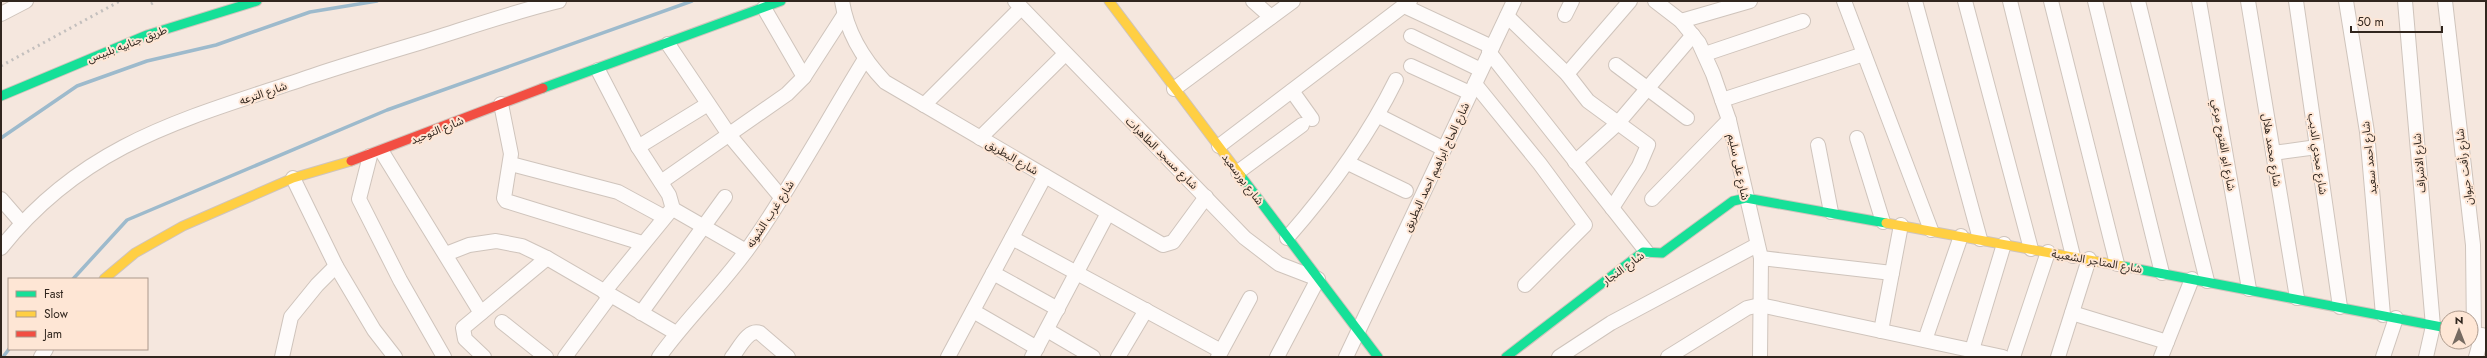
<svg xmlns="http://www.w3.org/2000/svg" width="2487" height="358" viewBox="0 0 2487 358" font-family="Jost,'Noto Sans Arabic',sans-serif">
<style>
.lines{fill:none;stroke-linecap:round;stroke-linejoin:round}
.stream{stroke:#9dbacc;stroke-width:3.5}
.street-casing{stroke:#cfc4bc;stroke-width:16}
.fast-casing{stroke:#cfc4bc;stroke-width:11}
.slow-casing{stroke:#cfc4bc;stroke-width:11}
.jam-casing{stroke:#cfc4bc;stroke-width:11}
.street{stroke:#fefbfa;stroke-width:14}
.fast{stroke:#16e098;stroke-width:9}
.slow{stroke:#ffcf43;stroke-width:9}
.jam{stroke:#f24e42;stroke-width:9}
.rail{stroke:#c3bfbd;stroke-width:3;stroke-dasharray:2 4;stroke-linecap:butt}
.labels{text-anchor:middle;stroke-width:4;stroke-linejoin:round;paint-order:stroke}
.street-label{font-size:11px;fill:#31261e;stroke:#fee6d5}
</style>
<rect width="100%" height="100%" fill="#f5e7de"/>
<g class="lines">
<g class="stream">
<polyline points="1,138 77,86 147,61 216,45 310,12 377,1"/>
<polyline points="73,279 127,220 387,110 692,1"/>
<polyline points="3,357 9,349"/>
</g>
<g class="street-casing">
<g id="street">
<path d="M 842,1 C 847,33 863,59 885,82 L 1163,245 L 1173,242 L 1206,197"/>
<polyline points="1015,1 1245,238 1279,264 1318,279 1277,357"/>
<polyline points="1253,1 1271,17"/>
<polyline points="1655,1 1681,21 1699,43 1713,74 1729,120 1761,258 1760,357"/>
<polyline points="1844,1 1931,230"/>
<polyline points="1915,1 1980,239"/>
<polyline points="1965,1 2031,249"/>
<polyline points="2010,1 2073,256"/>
<polyline points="2051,1 2117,264"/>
<polyline points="2095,1 2162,273"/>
<polyline points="2138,1 2207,281"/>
<polyline points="2199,1 2249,289"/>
<polyline points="2248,1 2297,298"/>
<polyline points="2296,1 2340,307"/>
<polyline points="2346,1 2367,132 2383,315"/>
<polyline points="2405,1 2433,326 2426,357"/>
<polyline points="2445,1 2473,245 2474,334"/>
<polyline points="1404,6 1492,47"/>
<polyline points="764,8 804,77"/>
<polyline points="1,14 26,1"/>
<polyline points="1565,15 1572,1"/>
<polyline points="1507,16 1567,74 1588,101 1648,145 1639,166 1612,208"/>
<polyline points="1681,21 1750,1"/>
<polyline points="1411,36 1481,70"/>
<polyline points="668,44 730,136 781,197"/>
<polyline points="1489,52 1646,251"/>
<polyline points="1705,54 1803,21"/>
<polyline points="1616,65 1687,118"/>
<polyline points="1411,66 1470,93"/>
<polyline points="598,70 638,147 669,195 673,209 746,251"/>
<polyline points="1567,74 1630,1"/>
<polyline points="1475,84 1540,164 1585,225 1525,285"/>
<polyline points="1174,89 1293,1"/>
<polyline points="1292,91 1312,119"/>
<polyline points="1722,100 1864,54"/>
<polyline points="501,104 511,154 504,198 506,201 642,243"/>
<polyline points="924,105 1021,8"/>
<polyline points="1379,116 1444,149"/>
<polyline points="980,138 1065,54"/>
<polyline points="1857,138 1883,222"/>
<polyline points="1818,145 1831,212"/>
<polyline points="1219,146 1410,1"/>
<polyline points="638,147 708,104"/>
<polyline points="382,152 481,313"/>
<polyline points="2273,153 2317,147"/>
<polyline points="370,156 359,199 400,280 444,357"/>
<polyline points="1575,162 1618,123 1693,35"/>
<polyline points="1348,163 1406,191"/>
<polyline points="511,164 618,192 664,217"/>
<polyline points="1238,172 1302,125"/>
<polyline points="293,178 336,266 374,330 395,357"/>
<polyline points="661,182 787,94 804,77 844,15"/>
<polyline points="1,199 21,222"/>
<polyline points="1652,199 1729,120"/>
<polyline points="1012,238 1221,351"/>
<path d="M 1287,238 C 1330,189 1367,139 1396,80"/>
<path d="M 1,248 C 86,141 189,118 312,76 C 348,64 385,53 422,42 C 468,28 513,12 559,1"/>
<polyline points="446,254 469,245 496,241 522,246 547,258 676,333"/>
<polyline points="1761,258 1892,273"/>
<polyline points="993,273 1058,309"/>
<polyline points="604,292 671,210"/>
<polyline points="973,311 1037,348"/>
<polyline points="641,313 725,197"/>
<polyline points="2072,313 2167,342"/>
<polyline points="502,322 546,357"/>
<polyline points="1047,330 1093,357"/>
<polyline points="1881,331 1901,225"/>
<polyline points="1925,340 1961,236"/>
<polyline points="1972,350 2004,244"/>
<polyline points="41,357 46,349"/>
<polyline points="282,357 291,317 317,285 336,266"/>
<polyline points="484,357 465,339 463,328 547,258"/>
<polyline points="565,357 610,296"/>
<path d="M 659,357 C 688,316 726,282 754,240 C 794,182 828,119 865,59"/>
<path d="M 732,357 C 739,349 748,328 760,333 L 788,357"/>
<polyline points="948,357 1045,176"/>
<polyline points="1032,357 1108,213"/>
<polyline points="1118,357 1146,310"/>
<polyline points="1218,357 1250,298"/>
<polyline points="1346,357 1514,1"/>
<polyline points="1559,357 1611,323 1757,245"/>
<polyline points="1668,357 1747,308 1760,305 2003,357"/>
<polyline points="2013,357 2048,252"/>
<polyline points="2058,357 2089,259"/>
<polyline points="2161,357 2192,279"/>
<polyline points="2383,357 2396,318"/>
<polyline points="2476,357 2482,335"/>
</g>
</g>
<g class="fast-casing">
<g id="fast">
<polyline points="543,88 781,1"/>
<polyline points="1,96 147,35 257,1"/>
<polyline points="1241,176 1378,357"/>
<polyline points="2122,266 2447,328"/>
<polyline points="1506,357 1643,252 1662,253 1733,201 1746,198 1886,223"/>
</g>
</g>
<g class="slow-casing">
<g id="slow">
<polyline points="1109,1 1241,176"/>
<polyline points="1886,223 2122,266"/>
<polyline points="104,279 135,253 183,226 293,178 351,161"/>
</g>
</g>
<g class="jam-casing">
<polyline id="jam" points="351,161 543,88"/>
</g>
<use href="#street" class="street"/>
<use href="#fast" class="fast"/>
<use href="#slow" class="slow"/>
<use href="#jam" class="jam"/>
<g class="rail">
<polyline points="151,4 156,1"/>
<polyline points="1,66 120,1"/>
</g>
</g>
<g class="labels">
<g class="street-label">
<text transform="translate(127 44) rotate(-21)" y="4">طريق جنابيه بلبيس</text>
<text transform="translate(263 93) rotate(-19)" y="4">شارع الترعه</text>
<text transform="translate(437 130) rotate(-22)" y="4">شارع التوحيد</text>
<text transform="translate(2224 145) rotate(80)" y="4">شارع ابو الفتوح مرعي</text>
<text transform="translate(2272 150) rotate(81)" y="4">شارع محمد هلال</text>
<text transform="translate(1162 153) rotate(45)" y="4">شارع مسجد الطاهرات</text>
<text transform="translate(2318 154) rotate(82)" y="4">شارع مجدي الديب</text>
<text transform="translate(1012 157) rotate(30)" y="4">شارع البطريق</text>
<text transform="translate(2369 158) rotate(-96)" y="4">شارع احمد سعيد</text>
<text transform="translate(2419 163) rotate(-95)" y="4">شارع الاشراف</text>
<text transform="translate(1436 167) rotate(-65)" y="4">شارع الحاج ابراهيم احمد البطريق</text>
<text transform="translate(1739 167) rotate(78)" y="4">شارع على سليم</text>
<text transform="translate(2464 167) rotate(-97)" y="4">شارع رأفت حيوان</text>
<text transform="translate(1243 179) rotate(53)" y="4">شارع بورسعيد</text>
<text transform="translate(770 214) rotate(-57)" y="4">شارع غرب الشونه</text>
<text transform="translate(2097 261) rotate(10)" y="4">شارع المتاجر الشعبية</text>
<text transform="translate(1623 268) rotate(-36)" y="4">شارع النجار</text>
</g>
</g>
<rect width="2487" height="358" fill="none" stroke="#31261e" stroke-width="4"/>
<rect x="8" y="278" width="140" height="72" fill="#fee6d5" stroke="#ac998c"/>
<rect x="16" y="291" width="20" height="6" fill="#16e098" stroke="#ac998c"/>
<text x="44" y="298" font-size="12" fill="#31261e">Fast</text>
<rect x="16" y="311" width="20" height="6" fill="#ffcf43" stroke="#ac998c"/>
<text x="44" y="318" font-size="12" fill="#31261e">Slow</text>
<rect x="16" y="331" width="20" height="6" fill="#f24e42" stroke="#ac998c"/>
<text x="44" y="338" font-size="12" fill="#31261e">Jam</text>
<g transform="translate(2459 330)"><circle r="19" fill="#fee6d5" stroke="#ac998c"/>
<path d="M0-3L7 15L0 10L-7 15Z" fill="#766a61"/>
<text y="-6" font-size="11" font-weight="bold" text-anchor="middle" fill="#31261e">N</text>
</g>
<path d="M2351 26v6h91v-6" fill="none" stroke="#31261e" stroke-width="2"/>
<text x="2357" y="26" font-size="12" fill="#31261e" stroke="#fee6d5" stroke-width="3" paint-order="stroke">50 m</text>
</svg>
